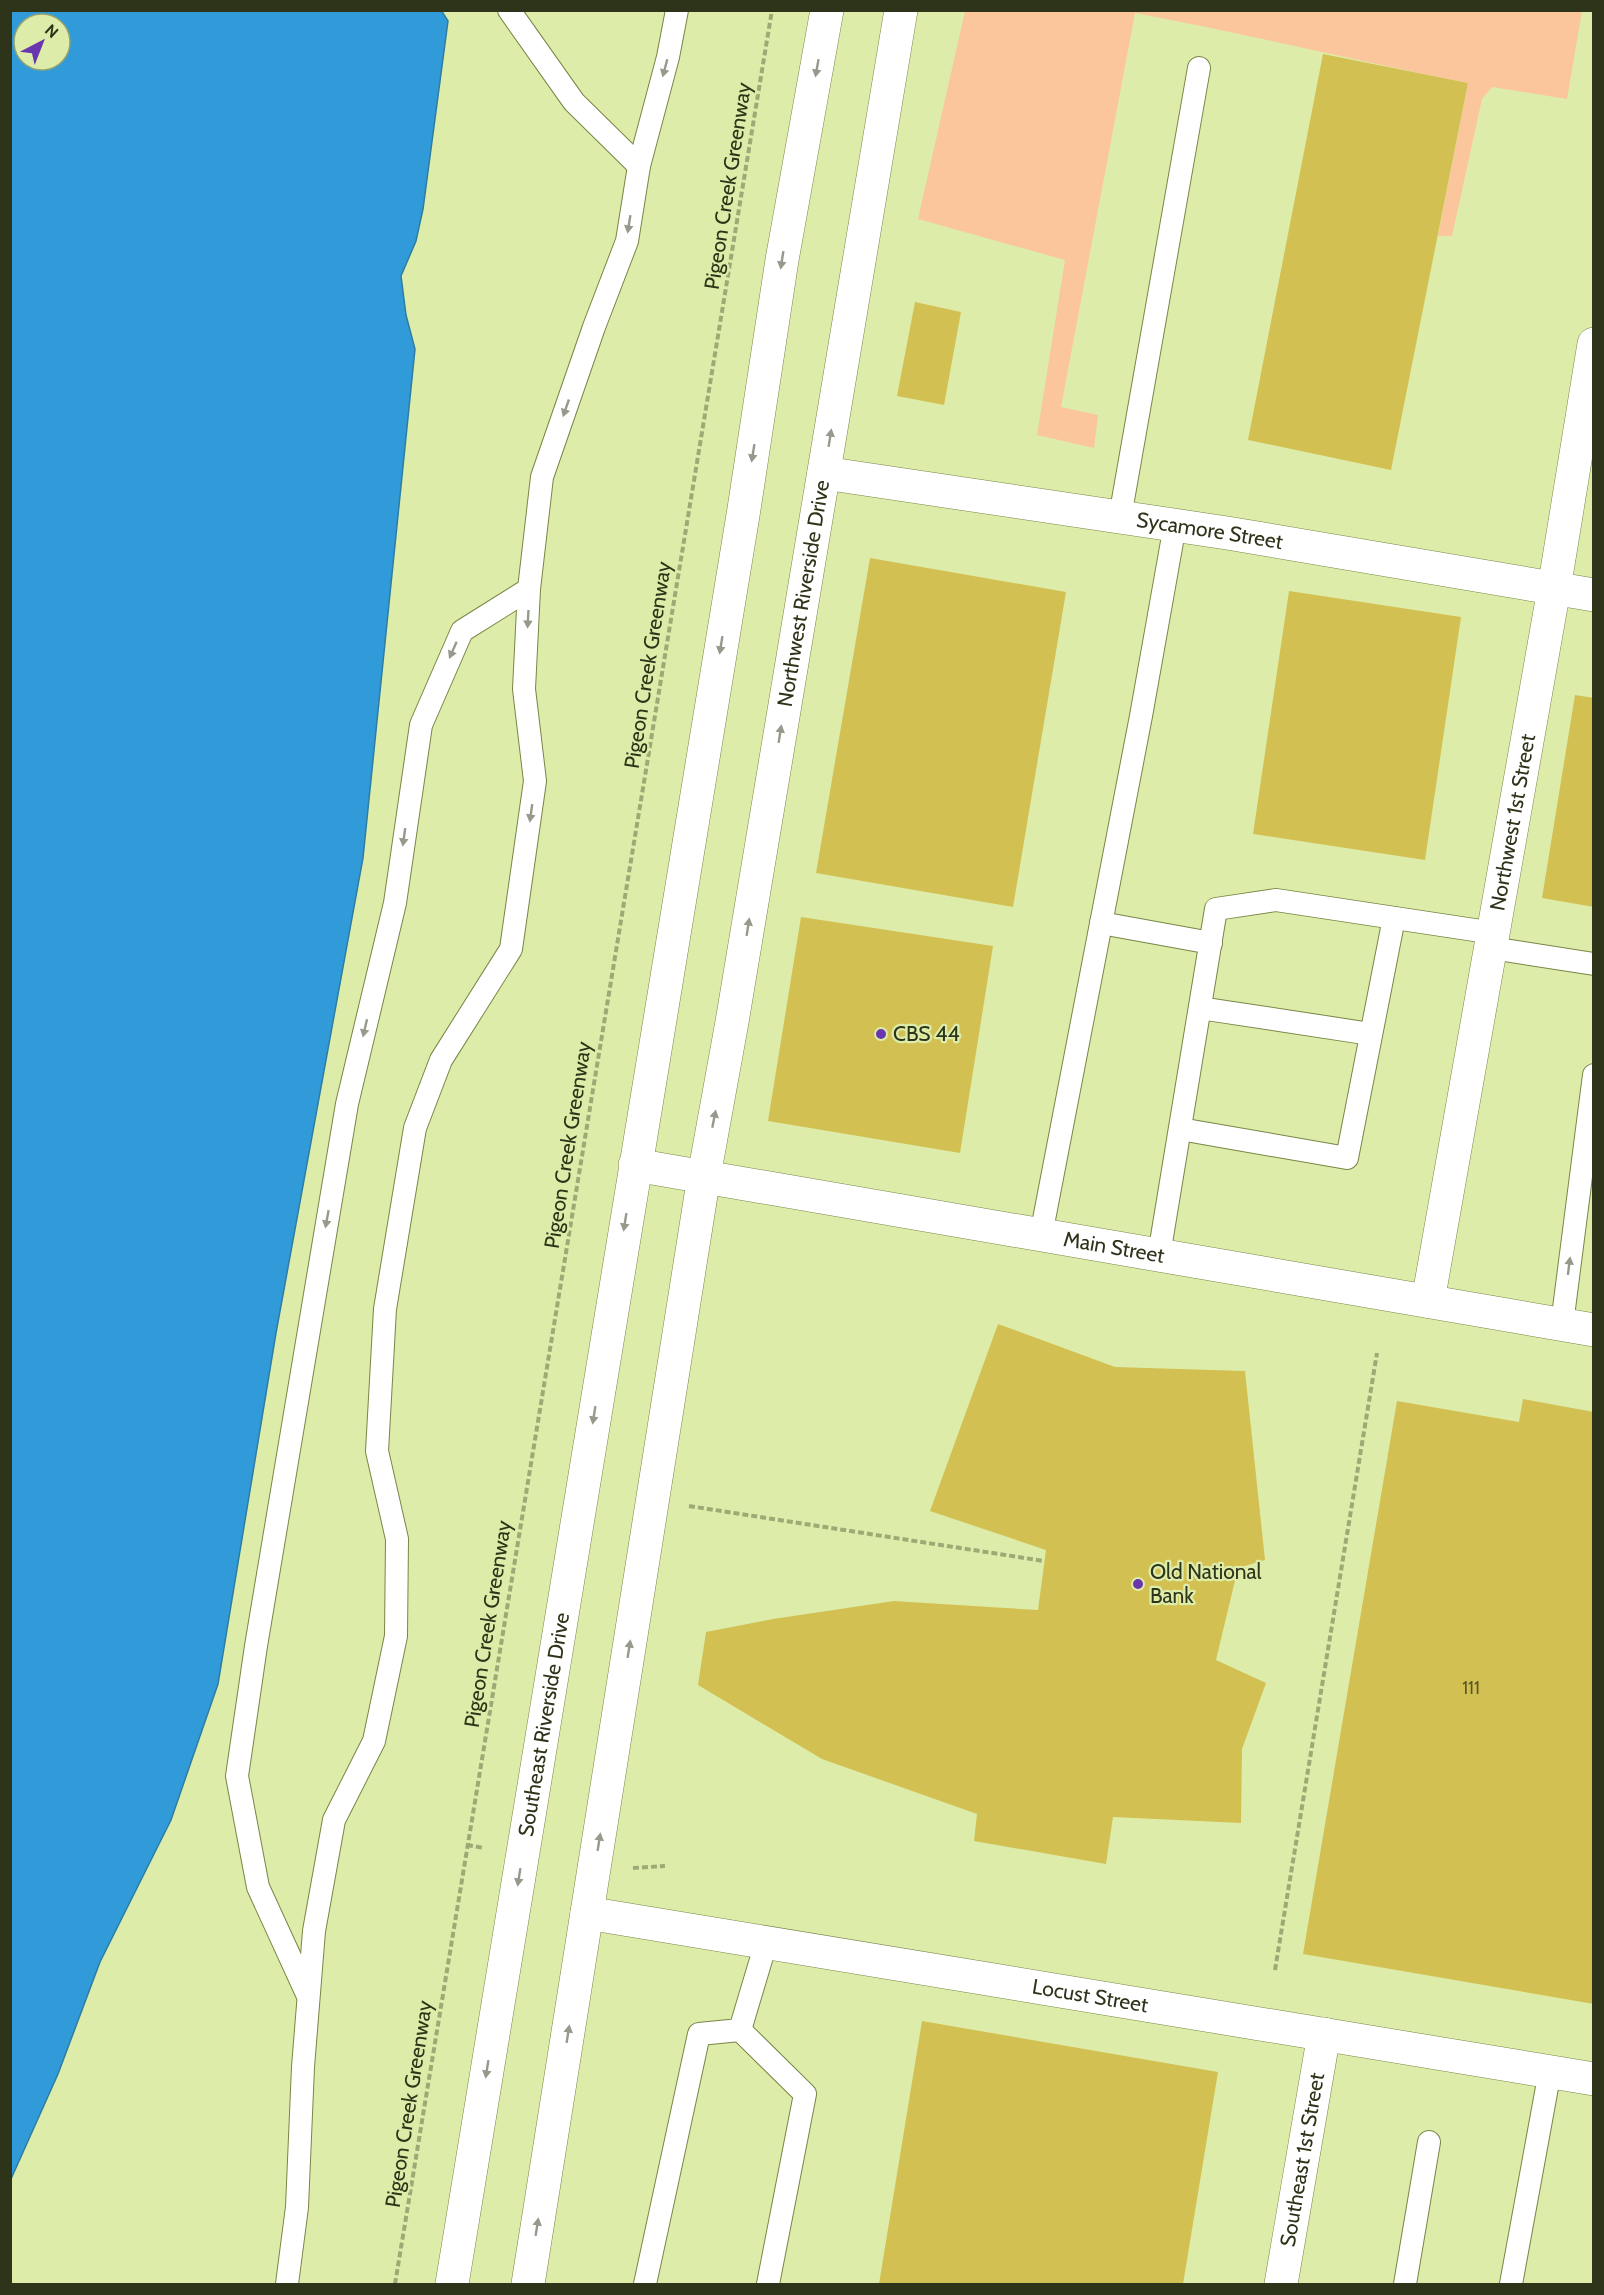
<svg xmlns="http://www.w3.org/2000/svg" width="1604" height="2295" viewBox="0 0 1604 2295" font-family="Cabin,sans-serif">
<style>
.green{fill:#fbc69c}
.water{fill:#319bd9;stroke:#307c9f;stroke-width:1.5;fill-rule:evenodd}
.building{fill:#d3c053}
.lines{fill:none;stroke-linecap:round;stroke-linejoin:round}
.lane-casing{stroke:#788646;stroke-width:24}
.street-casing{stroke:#788646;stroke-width:34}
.secondary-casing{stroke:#788646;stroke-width:34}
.highway-casing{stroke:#788646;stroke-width:34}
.path{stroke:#9eaa75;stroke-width:4;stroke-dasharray:6 3;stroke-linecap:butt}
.lane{stroke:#fff;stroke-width:22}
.street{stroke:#fff;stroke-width:33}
.secondary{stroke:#fff;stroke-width:33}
.highway{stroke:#fff;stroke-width:33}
.oneway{fill:#969a8c}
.poi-dot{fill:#6a36ad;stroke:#ddeda9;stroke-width:2}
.labels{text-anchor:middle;stroke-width:4.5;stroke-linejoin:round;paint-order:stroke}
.number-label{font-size:18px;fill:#575728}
.street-label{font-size:21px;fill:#2e3419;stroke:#ddeda9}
.poi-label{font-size:21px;fill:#2e3419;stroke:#ddeda9;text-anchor:start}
</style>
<rect width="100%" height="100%" fill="#ddeda9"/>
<path class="green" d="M 965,11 L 1582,11 L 1567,99 L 1492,87 L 1482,99 L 1452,236 L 1438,236 L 1468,83 C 1357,61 1247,34 1135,13 L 1061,407 L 1098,415 L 1094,448 L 1037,435 L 1065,260 L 918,219 Z"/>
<path class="water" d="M 11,10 L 441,10 L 448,21 L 423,209 L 416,241 L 401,276 L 406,315 L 415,349 L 363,858 L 276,1333 L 218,1684 L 171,1820 L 100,1962 L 58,2074 L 11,2179 ZM 24,24 L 60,24 L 60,60 L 24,60 Z"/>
<g class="building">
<polygon points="1323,54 1468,83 1391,470 1248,440"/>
<polygon points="915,302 961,312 944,405 897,396"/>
<polygon points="870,558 1066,592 1013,907 816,873"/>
<polygon points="1289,591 1461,617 1425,860 1253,834"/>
<polygon points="1575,695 1594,698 1594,907 1542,898"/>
<polygon points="801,917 993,946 960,1153 768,1121"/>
<polygon points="998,1324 1115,1367 1245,1371 1265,1560 1238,1568 1216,1660 1266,1683 1242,1749 1241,1823 1113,1817 1106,1864 974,1841 977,1814 822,1759 698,1685 706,1632 773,1619 894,1601 1038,1610 1046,1550 930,1511"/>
<polygon points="1523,1399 1594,1412 1594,2004 1303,1954 1397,1401 1519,1422"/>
<polygon points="922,2021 1218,2072 1183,2284 879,2284"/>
</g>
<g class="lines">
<g class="lane-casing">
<g id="lane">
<polyline points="509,10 574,102 639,166"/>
<polyline points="1120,517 1199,68"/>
<polyline points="1101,923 1211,943"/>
<polyline points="1491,948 1594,964"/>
<polyline points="1200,1008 1371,1034"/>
<polyline points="1180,1129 1347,1158 1394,918"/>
<polyline points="1041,1235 1141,716 1175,525"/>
<polyline points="1159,1255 1216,909 1276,900 1494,933"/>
<polyline points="1562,1324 1594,1075"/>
<polyline points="307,1994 258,1887 237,1776 256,1646 347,1104 395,903 421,725 462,631 529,589"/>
<polyline points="740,2030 805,2094 768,2284"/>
<polyline points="287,2284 297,2207 303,2067 314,1931 334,1820 374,1741 396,1636 397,1539 377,1451 385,1309 415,1128 441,1060 511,949 535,781 524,689 529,589 542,477 594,327 627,241 639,166 668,57 677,10"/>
<polyline points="645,2284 699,2034 740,2030 766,1943"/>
<polyline points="1405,2284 1429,2142"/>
<polyline points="1511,2284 1550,2071"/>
</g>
</g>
<g class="street-casing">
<g id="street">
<path id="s1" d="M 635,1165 L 1594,1330"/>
<path id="s2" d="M 1428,1301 L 1554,589 L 1594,344"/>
<path id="s3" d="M 587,1913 L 1594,2079"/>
<path id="s4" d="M 1281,2284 L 1324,2034"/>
</g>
</g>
<g class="secondary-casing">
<g id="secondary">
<path id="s5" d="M 824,473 L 1227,533 L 1594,595"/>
</g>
</g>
<g class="highway-casing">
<g id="highway">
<path id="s6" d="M 452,2284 L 744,509 L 782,260 L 827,10"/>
<path id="s7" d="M 528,2284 L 704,1176 L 732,1022 L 901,10"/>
</g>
</g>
<g class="path">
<polyline points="689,1506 1044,1561"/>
<polyline points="467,1845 484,1848"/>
<polyline points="633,1868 665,1866"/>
<polyline points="1275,1970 1377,1353"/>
<polyline points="395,2284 772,10"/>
</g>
<use href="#lane" class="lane"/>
<use href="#street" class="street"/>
<use href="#secondary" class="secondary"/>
<use href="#highway" class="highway"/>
</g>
<defs><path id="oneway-solid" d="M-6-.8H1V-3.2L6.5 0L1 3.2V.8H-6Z" transform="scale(1.5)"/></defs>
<g class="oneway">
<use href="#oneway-solid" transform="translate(665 68) rotate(105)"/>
<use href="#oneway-solid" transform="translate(817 68) rotate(100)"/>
<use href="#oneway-solid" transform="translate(629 224) rotate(99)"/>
<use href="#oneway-solid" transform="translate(782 260) rotate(99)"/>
<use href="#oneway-solid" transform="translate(566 408) rotate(109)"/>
<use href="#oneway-solid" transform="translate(830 438) rotate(-81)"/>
<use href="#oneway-solid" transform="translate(753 453) rotate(99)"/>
<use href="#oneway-solid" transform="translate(528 619) rotate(93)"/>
<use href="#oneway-solid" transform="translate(721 645) rotate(99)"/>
<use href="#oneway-solid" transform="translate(453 650) rotate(114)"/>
<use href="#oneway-solid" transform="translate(780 734) rotate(-81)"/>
<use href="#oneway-solid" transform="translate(531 813) rotate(98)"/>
<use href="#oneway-solid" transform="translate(404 837) rotate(98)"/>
<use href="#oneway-solid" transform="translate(748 927) rotate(-81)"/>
<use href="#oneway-solid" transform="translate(365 1028) rotate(103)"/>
<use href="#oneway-solid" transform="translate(714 1119) rotate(-79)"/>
<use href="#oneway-solid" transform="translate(327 1219) rotate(100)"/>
<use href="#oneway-solid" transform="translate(625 1222) rotate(99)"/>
<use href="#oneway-solid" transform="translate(1569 1266) rotate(-83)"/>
<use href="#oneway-solid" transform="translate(594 1415) rotate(99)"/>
<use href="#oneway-solid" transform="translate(629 1649) rotate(-81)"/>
<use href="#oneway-solid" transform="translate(599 1842) rotate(-81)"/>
<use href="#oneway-solid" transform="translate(519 1877) rotate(99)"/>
<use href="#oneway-solid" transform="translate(568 2034) rotate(-81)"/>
<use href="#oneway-solid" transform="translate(487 2069) rotate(99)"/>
<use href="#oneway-solid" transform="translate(537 2227) rotate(-81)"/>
</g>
<g class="poi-dot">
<circle cx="881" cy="1034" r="6"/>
<circle cx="1138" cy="1584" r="6"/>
</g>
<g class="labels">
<g class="number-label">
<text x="1471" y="1694">111</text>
</g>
<g class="street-label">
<text transform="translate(728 186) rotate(-81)" y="7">Pigeon Creek Greenway</text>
<text dy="7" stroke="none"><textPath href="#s5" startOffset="390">Sycamore Street</textPath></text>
<text dy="7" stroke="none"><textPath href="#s7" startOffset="1713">Northwest Riverside Drive</textPath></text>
<text transform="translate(648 665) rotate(-81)" y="7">Pigeon Creek Greenway</text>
<text dy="7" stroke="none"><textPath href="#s2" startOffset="486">Northwest 1st Street</textPath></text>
<text transform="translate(568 1145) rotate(-81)" y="7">Pigeon Creek Greenway</text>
<text dy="7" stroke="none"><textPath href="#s1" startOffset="486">Main Street</textPath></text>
<text transform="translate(488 1624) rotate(-81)" y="7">Pigeon Creek Greenway</text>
<text dy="7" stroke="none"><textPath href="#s6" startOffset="567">Southeast Riverside Drive</textPath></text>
<text dy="7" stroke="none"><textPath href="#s3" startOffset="510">Locust Street</textPath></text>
<text transform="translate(409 2104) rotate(-81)" y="7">Pigeon Creek Greenway</text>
<text dy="7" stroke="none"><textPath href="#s4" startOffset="126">Southeast 1st Street</textPath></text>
</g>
<g class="poi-label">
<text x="893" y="1041">CBS 44</text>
<text x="1150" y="1579">Old National<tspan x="1150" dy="24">Bank</tspan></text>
</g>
</g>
<rect width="1604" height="2295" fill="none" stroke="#2e3419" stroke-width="24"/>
<g transform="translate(42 42) rotate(42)"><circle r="28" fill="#ddeda9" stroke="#97a36f" stroke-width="1.5"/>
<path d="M0-4.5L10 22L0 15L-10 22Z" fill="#6a36ad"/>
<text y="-9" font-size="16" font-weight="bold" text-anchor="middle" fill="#2e3419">N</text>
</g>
</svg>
